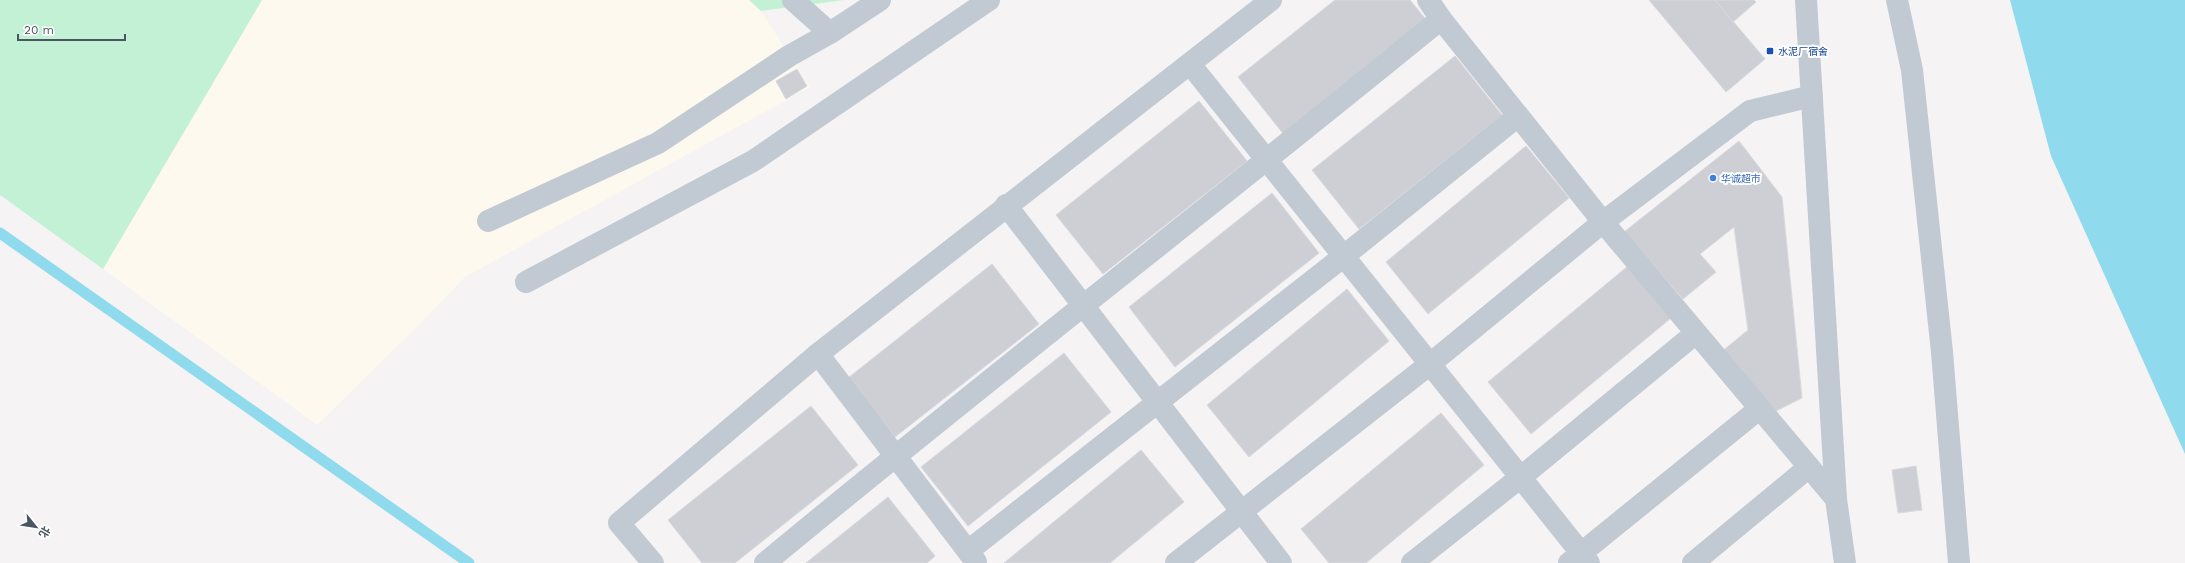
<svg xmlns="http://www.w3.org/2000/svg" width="2185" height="563" viewBox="0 0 2185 563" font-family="'Work Sans','Noto Sans SC',sans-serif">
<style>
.commercial{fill:#fdf9ef}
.green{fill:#c3f1d5}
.water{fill:#90daee}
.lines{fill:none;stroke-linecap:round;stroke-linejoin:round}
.stream{stroke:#90daee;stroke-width:11}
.building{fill:#cdcfd5;stroke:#d7d9de}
.minor{stroke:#c1cad2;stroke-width:22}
.transit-dot{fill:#1a4fb4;stroke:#fff;stroke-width:1.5}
.shop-dot{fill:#3f7fe0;stroke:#fff;stroke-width:1.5}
.labels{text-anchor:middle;stroke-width:4;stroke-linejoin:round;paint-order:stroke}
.transit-label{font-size:10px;fill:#164399;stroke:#fff;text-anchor:start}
.shop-label{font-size:10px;fill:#366cbe;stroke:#fff;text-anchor:start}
</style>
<rect width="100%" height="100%" fill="#f5f3f3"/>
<polygon class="commercial" points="262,0 749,0 761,11 810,87 465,277 419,325 317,425 103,269"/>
<g class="green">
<polygon points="0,0 262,0 103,269 0,195"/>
<polygon points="749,0 844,0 761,11"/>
</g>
<polygon class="water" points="2010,0 2185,0 2185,454 2051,156"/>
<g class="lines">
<polyline class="stream" points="0,233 469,563"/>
</g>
<g class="building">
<polygon points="1335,0 1410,0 1428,22 1285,136 1238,77"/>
<polygon points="1649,0 1715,0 1765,59 1726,92"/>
<polygon points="1715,0 1754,0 1756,2 1733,22"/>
<polygon points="1455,56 1502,115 1359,229 1312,170"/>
<polygon points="797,69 807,86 786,99 776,81"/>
<polygon points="1199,101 1247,161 1103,274 1056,215"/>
<polygon points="1739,141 1782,197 1802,398 1770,414 1720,353 1748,330 1734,227 1700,254 1716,272 1683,299 1624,232"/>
<polygon points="1526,146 1569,198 1428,314 1386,262"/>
<polygon points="1272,193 1319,253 1175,367 1129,307"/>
<polygon points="992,264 1039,324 895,437 848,378"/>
<polygon points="1628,266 1671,318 1531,434 1488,382"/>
<polygon points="1347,289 1389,341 1249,457 1207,405"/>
<polygon points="1064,353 1111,412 968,526 921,467"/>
<polygon points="811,406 858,465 735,563 702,563 668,520"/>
<polygon points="1441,413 1484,465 1366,563 1329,563 1301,529"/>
<polygon points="1141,450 1184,502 1110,563 1004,563"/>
<polygon points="1916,466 1922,510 1898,513 1892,470"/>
<polygon points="888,497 935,556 927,563 806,563"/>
</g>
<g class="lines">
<g class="minor">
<polyline points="793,0 830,33"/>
<polyline points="1428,0 1441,19 1603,222 1836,499"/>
<polyline points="1806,0 1836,499 1845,563"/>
<polyline points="1897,0 1912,70 1942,352 1959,563"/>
<polyline points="1190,64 1589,563"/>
<polyline points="1006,205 1281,563"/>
<polyline points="488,221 658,143 789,56 830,33 880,0"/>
<polyline points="526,282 753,161 989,0"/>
<polyline points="818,354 976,562"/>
<polyline points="968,551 1344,256 1518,116"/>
<polyline points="653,563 619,523 818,354 1271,0"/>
<path d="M 765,563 C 988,378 1217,202 1441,19"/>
<polyline points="1176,563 1430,364 1603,222 1750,111 1812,96"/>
<polyline points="1412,563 1521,477 1696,333"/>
<polyline points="1569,563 1759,409"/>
<polyline points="1693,563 1809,467"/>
</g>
</g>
<rect class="transit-dot" x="1766" y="47" width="8" height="8" rx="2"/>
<circle class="shop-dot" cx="1713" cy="178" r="4"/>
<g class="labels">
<g class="transit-label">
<text x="1778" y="55">水泥厂宿舍</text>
</g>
<g class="shop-label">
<text x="1721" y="182">华诚超市</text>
</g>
</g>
<g transform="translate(36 527) rotate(120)" stroke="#ffffff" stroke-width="3" paint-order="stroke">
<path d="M0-3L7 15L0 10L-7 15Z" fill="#4a5661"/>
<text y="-6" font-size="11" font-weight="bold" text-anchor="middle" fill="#4a5661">北</text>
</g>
<path d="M18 34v6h107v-6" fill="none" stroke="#4a5661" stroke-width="2"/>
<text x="24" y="34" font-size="12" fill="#4a5661" stroke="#ffffff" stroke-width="3" paint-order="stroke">20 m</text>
</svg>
